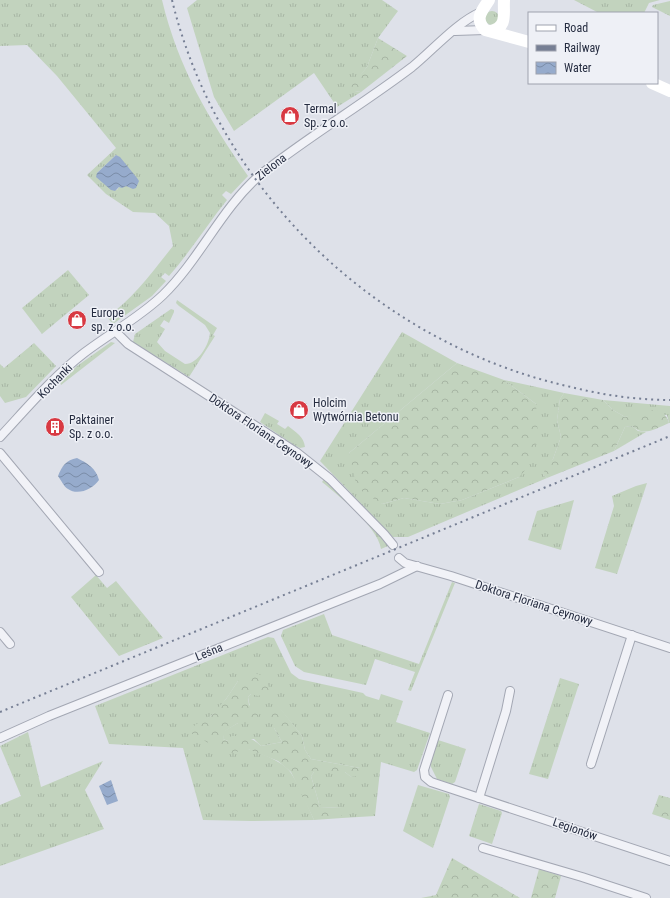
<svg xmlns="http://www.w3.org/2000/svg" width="670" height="898" viewBox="0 0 670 898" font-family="'Roboto Condensed',sans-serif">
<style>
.grass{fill:url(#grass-tufts);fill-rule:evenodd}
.forest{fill:url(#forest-crowns)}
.water{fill:url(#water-waves)}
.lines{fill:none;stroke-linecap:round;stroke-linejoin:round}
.street-casing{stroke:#a3a7b3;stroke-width:10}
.street{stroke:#f1f2f7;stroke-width:8}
.secondary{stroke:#fff;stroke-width:12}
.rail{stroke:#767f94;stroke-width:2;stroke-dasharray:2 4;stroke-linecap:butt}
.labels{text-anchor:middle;stroke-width:3;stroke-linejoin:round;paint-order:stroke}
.poi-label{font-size:12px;fill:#262d41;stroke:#eef0f6;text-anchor:start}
.street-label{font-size:12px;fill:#262d41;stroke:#eef0f6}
</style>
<defs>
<pattern id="grass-tufts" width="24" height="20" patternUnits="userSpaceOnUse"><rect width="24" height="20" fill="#c2d3be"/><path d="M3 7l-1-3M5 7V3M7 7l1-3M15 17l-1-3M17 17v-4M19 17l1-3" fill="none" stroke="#a7b5a4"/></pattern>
<pattern id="forest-crowns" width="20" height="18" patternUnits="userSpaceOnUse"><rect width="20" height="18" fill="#c2d3be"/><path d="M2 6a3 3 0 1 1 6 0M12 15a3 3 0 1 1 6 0" fill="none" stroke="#a7b5a4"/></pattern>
<pattern id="water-waves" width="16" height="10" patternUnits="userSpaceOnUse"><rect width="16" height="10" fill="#96abcc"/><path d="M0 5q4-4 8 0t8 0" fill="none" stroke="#7a8ca7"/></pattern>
</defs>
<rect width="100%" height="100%" fill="#dee1e9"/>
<g class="grass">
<path d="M 0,0 L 162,0 C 178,67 209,120 248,176 L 231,194 L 226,191 L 222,195 L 227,200 C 207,225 190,252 169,276 L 165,273 L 161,277 L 166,281 L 152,296 L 113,324 L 107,317 C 133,299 153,271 173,246 L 169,226 L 155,213 L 133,212 L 106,194 L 87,175 L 116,148 L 57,76 L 27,45 L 0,46 ZM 116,155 L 122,160 L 130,188 L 127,186 L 119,187 L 117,190 L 97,173 Z"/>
<polygon points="197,0 382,0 398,11 378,38 367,67 360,76 355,91 361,92 337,107 314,73 234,131 214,97 187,8"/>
<polygon points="574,0 660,0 649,3 644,13 599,13"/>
<polygon points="670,1 670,16 652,7 653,5"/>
<circle cx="492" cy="18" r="7"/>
<polygon points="68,270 89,295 42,334 22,308"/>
<path d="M 177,300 L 217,328 L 213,335 L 215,336 L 189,377 L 133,342 L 135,334 L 171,309 L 174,310 L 174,312 L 169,323 L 164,320 L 160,326 L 165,329 L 157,342 L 165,351 L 185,364 C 198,364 209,345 210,333 L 205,325 L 179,306 L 176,303 Z"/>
<polygon points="402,332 457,363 349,453 382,504 404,498 440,504 462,500 519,477 536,404 504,380 564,393 560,399 557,420 561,437 553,459 543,475 547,478 408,537 393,537 320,461"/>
<polygon points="111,342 115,343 61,385 60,382 77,366"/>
<polygon points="34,343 56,366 26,397 5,403 0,396 0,364 4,368"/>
<polygon points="603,400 670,406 670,423 669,423 667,415 639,414 625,417 613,410"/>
<path d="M 265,413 L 279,421 L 277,424 L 285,429 L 288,426 C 296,432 304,437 305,447 L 300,448 L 294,445 L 260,422 Z"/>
<polygon points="632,426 638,431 646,432 614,451 625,427"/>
<path d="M 325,478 L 385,540 L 388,546 L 381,549 C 378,527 339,496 322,482 Z"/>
<polygon points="647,483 617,574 595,568 614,506 612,496 636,486"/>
<polygon points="574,500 561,550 528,540 537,511"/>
<polygon points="96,575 107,588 116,581 163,638 119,656 71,597"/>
<polygon points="452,582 455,583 411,691 408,690 415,672 375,659 366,685 304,672 295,666 281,636 283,630 324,614 332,635 419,664"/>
<path d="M 268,637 L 274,638 L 291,673 L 299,679 L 363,693 L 366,696 L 379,700 L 381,694 L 403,701 L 396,722 L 430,733 L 417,770 L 414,772 L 381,762 L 375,816 L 342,818 L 342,808 L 320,807 L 311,776 L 314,772 L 345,772 L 351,777 L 360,768 L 311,759 L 305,750 L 302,736 L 276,704 L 274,728 L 282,742 L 261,746 L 254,739 L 228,741 L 223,739 L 224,731 L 238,723 L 253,723 L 248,697 L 251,694 L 238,681 C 230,693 223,705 212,715 C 205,722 196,723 190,732 C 214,740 277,752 291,773 C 300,787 307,804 314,820 L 251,821 L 203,820 L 183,748 L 109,744 L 95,706 Z"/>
<polygon points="560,678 579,684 548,779 529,774"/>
<polygon points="28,732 41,787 103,761 85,790 104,829 0,866 0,805 21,796 0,746"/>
<polygon points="438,740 466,749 455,782 452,784 437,779 430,765"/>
<polygon points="418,785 449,794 450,797 433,848 403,831"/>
<polygon points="479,804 501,811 502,813 492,844 469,836"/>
</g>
<g class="forest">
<polygon points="378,38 407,56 361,92 355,91 351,86 367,67"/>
<polygon points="457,363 504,380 536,404 538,437 528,467 519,477 462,500 440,504 404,498 382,504 357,488 349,453"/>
<path d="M 564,393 L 603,400 L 613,410 L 625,417 C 641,412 663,402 669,423 C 655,429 644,437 632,426 L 625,427 L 614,451 L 547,478 L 543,475 L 546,466 L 553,459 L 561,437 L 557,420 L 560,399 Z"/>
<path d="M 252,672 L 266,677 L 270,692 L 258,696 L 251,694 L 248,697 L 249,705 L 258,711 L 259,719 L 253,723 L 238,723 L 225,731 L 223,739 L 228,741 L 231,736 C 243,736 252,737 261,746 L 282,742 L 274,728 L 270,713 L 276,703 L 302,736 L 305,750 L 311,759 L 360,768 L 361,775 L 351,777 L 345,772 L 314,772 L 311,776 L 320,807 L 342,808 L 342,818 L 314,820 L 291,772 L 278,761 L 248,749 L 228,754 L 189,732 L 195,725 L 211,716 L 226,699 L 238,681 Z"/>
<polygon points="659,795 670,798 670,820 652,814"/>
<polygon points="452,858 520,898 421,898 436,895"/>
<polygon points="539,869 561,876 555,898 531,898"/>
</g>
<g class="water">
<polygon points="116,155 120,157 137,178 139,181 136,188 133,189 126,186 122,188 119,187 115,191 111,190 96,177 97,173"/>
<path d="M 77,458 C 87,463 96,468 99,480 C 93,489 78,496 68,489 C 64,487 61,480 58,476 C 62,466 66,460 77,458 Z"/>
<polygon points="111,780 118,801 107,805 99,786"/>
</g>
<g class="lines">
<g class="street-casing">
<g id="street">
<polyline points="455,31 485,30"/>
<polyline points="116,332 128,344 296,452 330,479 384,534 393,545"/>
<path d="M 0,437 C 27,408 53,377 84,353 C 110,333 139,318 163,295 C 200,259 221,209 260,175 C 309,136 362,105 412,67 C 434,49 456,23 481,12"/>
<polyline points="0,453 99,572"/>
<polyline points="399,558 405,563 451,576 670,648"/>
<polyline points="0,632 10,644"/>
<polyline points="448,695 424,770 425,777 431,782 670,861"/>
<polyline points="0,738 49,716 380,584 417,566"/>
<polyline points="591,764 632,635"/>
<polyline points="479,798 506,711 510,691"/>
<polyline points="483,848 582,877 646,898"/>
</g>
</g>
<use href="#street" class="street"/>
<g class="secondary">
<path d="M 489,0 C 482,11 474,18 485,30 L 529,42"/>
<path d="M 491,31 C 508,27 503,14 504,0"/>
<polyline points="652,83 670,91"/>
</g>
<g class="rail">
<path d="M 172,0 C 219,193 379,344 571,387 C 603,395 637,400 670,400"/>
<polyline points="0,712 670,436"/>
</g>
</g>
<defs>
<g id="shop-disc" transform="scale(1)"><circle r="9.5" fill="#d83942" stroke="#eef0f6"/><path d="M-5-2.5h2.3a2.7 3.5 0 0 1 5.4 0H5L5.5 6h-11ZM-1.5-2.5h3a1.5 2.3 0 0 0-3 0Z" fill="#fff"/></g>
<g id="building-disc" transform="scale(1)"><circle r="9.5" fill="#d83942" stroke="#eef0f6"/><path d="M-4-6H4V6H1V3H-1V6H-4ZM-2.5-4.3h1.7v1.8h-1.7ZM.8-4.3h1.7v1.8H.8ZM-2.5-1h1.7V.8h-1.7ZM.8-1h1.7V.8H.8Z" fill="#fff"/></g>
</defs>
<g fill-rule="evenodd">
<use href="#shop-disc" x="290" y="116"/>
<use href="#shop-disc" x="77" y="320"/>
<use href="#shop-disc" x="299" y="410"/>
<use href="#building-disc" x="55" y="427"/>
</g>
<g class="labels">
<g class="poi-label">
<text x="304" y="113">Termal<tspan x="304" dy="14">Sp. z o.o.</tspan></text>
<text x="91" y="317">Europe<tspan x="91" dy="14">sp. z o.o.</tspan></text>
<text x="313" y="407">Holcim<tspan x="313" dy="14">Wytwórnia Betonu</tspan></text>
<text x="69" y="424">Paktainer<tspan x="69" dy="14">Sp. z o.o.</tspan></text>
</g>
<g class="street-label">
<text transform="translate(271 167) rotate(-38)" y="4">Zielona</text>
<text transform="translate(55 381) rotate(-45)" y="4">Kochanki</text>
<text transform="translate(261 431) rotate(34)" y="4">Doktora Floriana Ceynowy</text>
<text transform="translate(534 603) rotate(18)" y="4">Doktora Floriana Ceynowy</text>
<text transform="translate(209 652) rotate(-22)" y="4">Leśna</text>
<text transform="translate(575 829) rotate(19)" y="4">Legionów</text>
</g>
</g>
<rect x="528" y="12" width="130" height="72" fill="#eef0f6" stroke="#9ea2ae"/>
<rect x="536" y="25" width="20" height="6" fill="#ffffff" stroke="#9ea2ae"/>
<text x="564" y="32" font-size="12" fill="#262d41">Road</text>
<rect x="536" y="45" width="20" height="6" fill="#767f94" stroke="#9ea2ae"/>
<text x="564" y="52" font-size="12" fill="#262d41">Railway</text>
<rect x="536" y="62" width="20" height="12" fill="url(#water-waves)" stroke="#9ea2ae"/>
<text x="564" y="72" font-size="12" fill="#262d41">Water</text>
</svg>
